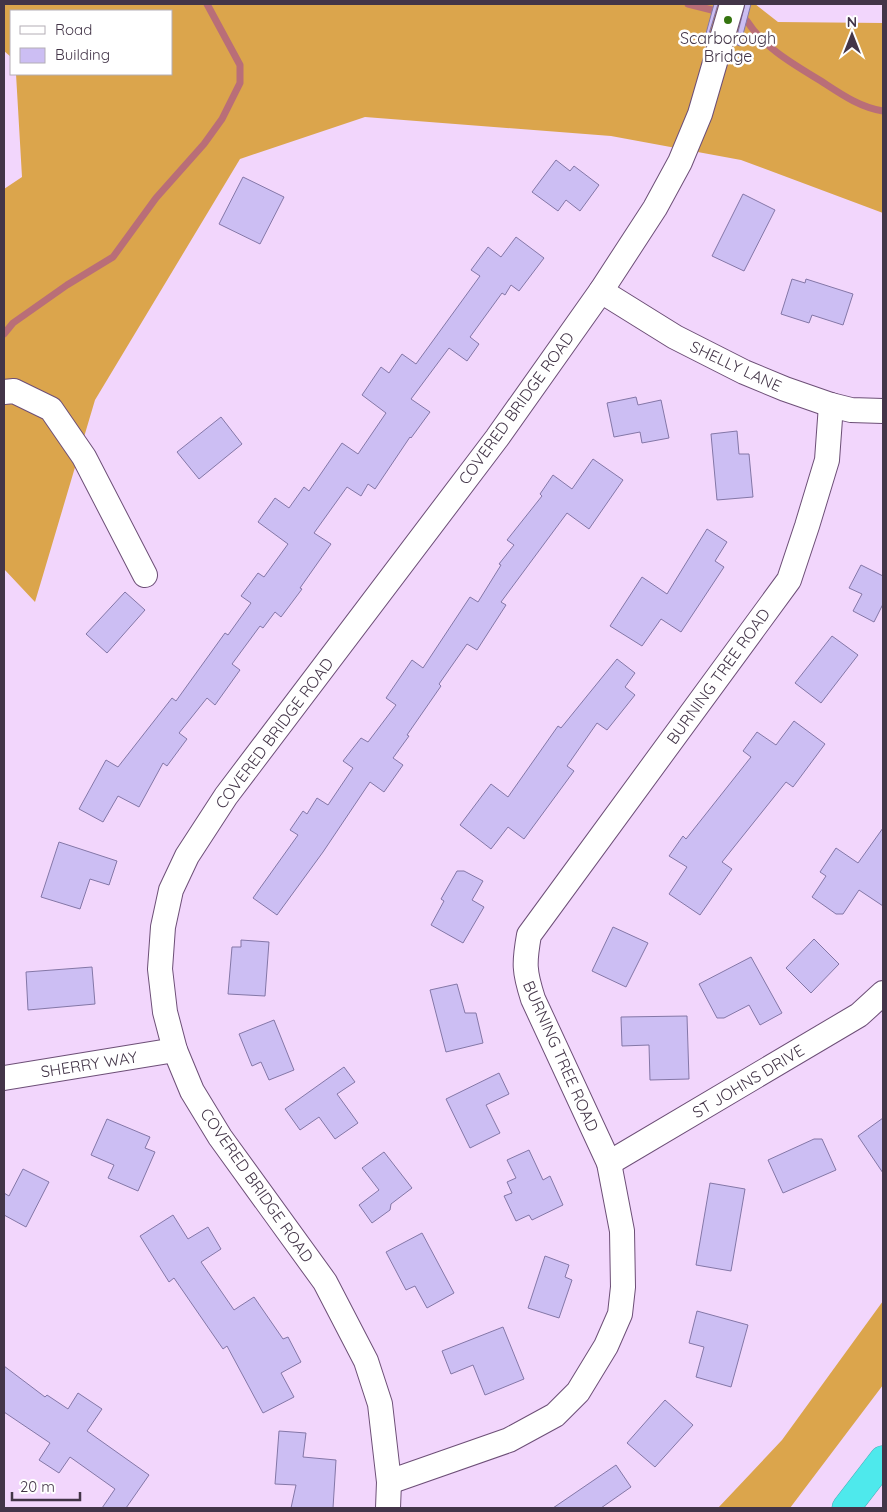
<svg xmlns="http://www.w3.org/2000/svg" width="887" height="1512" viewBox="0 0 887 1512" font-family="Quicksand,sans-serif">
<style>
.forest{fill:#dba54c}
.lines{fill:none;stroke-linecap:round;stroke-linejoin:round}
.stream{stroke:#b96e78;stroke-width:7}
.building{fill:#ccbef3;stroke:#8477a7}
.minor-casing{stroke:#6d4f77;stroke-width:26}
.highway-casing{stroke:#4aaab3;stroke-width:29}
.minor{stroke:#fff;stroke-width:24}
.highway{stroke:#4ee9ec;stroke-width:28}
.poi-dot{fill:#35740f;stroke:#fff;stroke-width:2}
.labels{text-anchor:middle;stroke-width:5;stroke-linejoin:round;paint-order:stroke}
.poi-label{font-size:16px;fill:#433548;stroke:#fff}
.street-label{font-size:16px;fill:#433548;stroke:#fff}
</style>
<rect width="100%" height="100%" fill="#f2d6fc"/>
<g class="forest">
<polygon points="4,4 755,4 778,22 883,23 883,213 741,160 611,136 365,117 240,159 95,400 35,602 4,569 4,189 22,177 16,74 171,74 171,11 11,11 11,57 4,51"/>
<polygon points="883,1301 883,1385 790,1508 718,1508 782,1440"/>
</g>
<g class="lines">
<g class="stream">
<polyline points="688,4 712,10"/>
<path d="M 747,21 C 764,48 795,65 821,81 C 841,94 859,107 883,111"/>
<polyline points="4,334 13,323 67,285 113,257 156,198 204,144 222,119 240,83 240,65 207,4"/>
</g>
</g>
<g class="building">
<polygon points="714,4 718,4 708,37 705,37"/>
<polygon points="745,4 751,4 740,46 735,44"/>
<polygon points="556,160 570,171 574,166 599,185 580,211 566,200 558,211 532,192"/>
<polygon points="243,177 284,197 260,244 219,224"/>
<polygon points="743,194 775,210 744,271 712,256"/>
<polygon points="516,237 544,258 519,291 511,285 505,295 502,293 470,337 479,344 467,361 449,348 411,399 430,412 411,438 410,437 375,489 368,484 361,496 347,487 314,533 331,544 300,588 302,589 281,617 275,612 263,628 260,626 232,664 240,670 215,705 207,698 179,733 187,739 167,766 163,763 139,807 118,796 103,822 79,809 106,760 118,767 172,698 176,701 225,633 228,635 251,603 241,596 258,573 264,577 288,544 258,522 275,498 289,508 304,487 309,491 342,443 358,454 386,413 362,395 381,367 389,373 402,354 416,364 480,276 471,270 488,247 501,257"/>
<polygon points="792,279 805,283 806,279 853,294 843,325 812,315 809,323 781,314"/>
<polygon points="636,397 638,405 661,400 669,438 642,443 640,432 614,437 607,403"/>
<polygon points="221,417 242,444 199,479 177,452"/>
<polygon points="737,431 739,454 749,454 753,497 717,500 711,434"/>
<polygon points="593,459 623,480 589,529 567,513 501,602 506,605 477,650 467,644 439,684 441,686 407,735 409,736 393,758 403,765 384,792 370,782 323,852 277,915 253,898 298,835 290,830 303,811 307,814 317,798 328,805 353,768 343,761 361,738 368,742 396,705 386,698 412,660 423,668 470,597 478,602 501,565 499,564 514,545 507,540 542,496 540,494 553,475 572,489"/>
<polygon points="707,529 727,542 715,561 724,567 681,632 661,619 642,646 610,626 642,577 667,594"/>
<polygon points="861,565 883,576 883,604 874,622 853,611 862,594 849,588"/>
<polygon points="125,592 145,610 107,653 86,634"/>
<polygon points="832,636 858,655 821,703 795,683"/>
<polygon points="617,659 635,673 625,687 635,695 607,730 597,723 567,766 574,771 524,839 508,827 491,849 460,825 491,784 508,797 558,726 561,728"/>
<polygon points="794,721 825,744 793,787 786,782 722,862 732,869 700,915 669,894 687,867 669,856 683,836 686,839 751,757 743,751 757,732 776,745"/>
<polygon points="883,828 883,906 859,890 843,914 836,914 812,897 826,876 820,872 836,848 858,863"/>
<polygon points="59,842 117,861 109,885 90,879 80,909 41,897"/>
<polygon points="457,871 464,871 483,881 472,900 484,907 463,943 431,925 444,901 441,899"/>
<polygon points="613,927 648,943 626,987 592,971"/>
<polygon points="814,939 839,964 811,993 786,968"/>
<polygon points="241,940 269,942 265,996 228,994 232,947 241,947"/>
<polygon points="751,957 782,1013 760,1025 749,1005 724,1018 717,1018 699,984"/>
<polygon points="92,967 95,1004 28,1010 26,972"/>
<polygon points="457,984 465,1013 476,1013 483,1043 446,1052 430,990"/>
<polygon points="687,1016 689,1079 650,1080 649,1045 622,1046 621,1017"/>
<polygon points="274,1020 294,1070 269,1080 261,1062 252,1066 239,1034"/>
<polygon points="344,1067 355,1082 337,1094 358,1123 335,1139 319,1117 300,1130 285,1109"/>
<polygon points="499,1073 509,1094 486,1105 500,1133 470,1148 446,1099"/>
<polygon points="883,1118 883,1173 858,1136"/>
<polygon points="107,1119 150,1137 145,1148 155,1152 138,1191 108,1178 114,1165 91,1155"/>
<polygon points="814,1139 822,1139 836,1170 783,1193 768,1160"/>
<polygon points="529,1150 543,1180 550,1176 563,1205 532,1220 529,1215 516,1221 504,1196 512,1193 507,1182 516,1178 507,1160"/>
<polygon points="384,1152 412,1188 391,1204 390,1210 372,1223 359,1205 379,1190 362,1168"/>
<polygon points="23,1169 49,1182 26,1227 4,1215 4,1193 9,1196"/>
<polygon points="710,1183 745,1189 731,1271 696,1265"/>
<polygon points="173,1215 188,1239 208,1227 221,1249 201,1262 234,1310 254,1297 283,1339 288,1337 301,1362 281,1373 294,1397 263,1413 227,1346 223,1349 174,1278 169,1282 140,1236"/>
<polygon points="422,1233 454,1293 427,1308 415,1286 406,1290 386,1252"/>
<polygon points="545,1256 569,1265 565,1277 572,1280 559,1318 528,1308"/>
<polygon points="697,1311 748,1325 731,1387 696,1377 704,1347 689,1343"/>
<polygon points="503,1327 524,1379 485,1395 473,1365 451,1374 442,1351"/>
<polygon points="4,1366 45,1397 47,1395 68,1409 78,1393 102,1409 87,1431 149,1475 126,1508 102,1508 115,1489 70,1457 59,1473 39,1460 50,1443 4,1412"/>
<polygon points="665,1400 693,1425 655,1467 627,1443"/>
<polygon points="279,1431 306,1433 303,1457 336,1460 333,1508 291,1508 296,1485 275,1484"/>
<polygon points="616,1465 631,1487 601,1508 553,1508"/>
</g>
<g class="lines">
<g class="minor-casing">
<g id="minor">
<polyline points="601,291 675,337 744,372 785,389 831,405 851,410 883,411"/>
<polyline points="4,392 14,391 51,409 84,457 145,575"/>
<polyline points="4,1078 175,1050"/>
<polyline points="609,1163 859,1015 883,993"/>
<path d="M 389,1482 L 509,1440 L 555,1415 L 578,1392 L 606,1346 L 620,1314 L 623,1287 L 622,1231 L 609,1163 L 533,999 C 524,971 524,963 529,935 L 789,580 L 807,526 L 827,460 L 831,405"/>
<polyline points="388,1508 389,1482 380,1404 366,1361 325,1282 220,1137 192,1091 175,1050 165,1012 160,969 163,927 171,890 187,856 226,796 497,438 601,291 655,208 680,162 700,114 732,4"/>
</g>
</g>
<g class="highway-casing">
<polyline id="highway" points="846,1508 883,1460"/>
</g>
<use href="#minor" class="minor"/>
<use href="#highway" class="highway"/>
</g>
<circle class="poi-dot" cx="728" cy="20" r="5"/>
<g class="labels">
<g class="poi-label">
<text x="728" y="44">Scarborough<tspan x="728" dy="18">Bridge</tspan></text>
</g>
<g class="street-label">
<text transform="translate(736 366) rotate(25)" y="6">SHELLY LANE</text>
<text transform="translate(516 408) rotate(-54)" y="6">COVERED BRIDGE ROAD</text>
<text transform="translate(718 676) rotate(-54)" y="6">BURNING TREE ROAD</text>
<text transform="translate(274 733) rotate(-53)" y="6">COVERED BRIDGE ROAD</text>
<text transform="translate(561 1056) rotate(66)" y="6">BURNING TREE ROAD</text>
<text transform="translate(89 1064) rotate(-9)" y="6">SHERRY WAY</text>
<text transform="translate(748 1081) rotate(-31)" y="6">ST JOHNS DRIVE</text>
<text transform="translate(257 1185) rotate(55)" y="6">COVERED BRIDGE ROAD</text>
</g>
</g>
<rect width="887" height="1512" fill="none" stroke="#433548" stroke-width="10"/>
<rect x="10" y="10" width="162" height="65" fill="#ffffff" stroke="#b4aeb6"/>
<rect x="20" y="26" width="25" height="8" fill="#ffffff" stroke="#b4aeb6"/>
<text x="55" y="35" font-size="15" fill="#433548">Road</text>
<rect x="20" y="48" width="25" height="15" fill="#ccbef3" stroke="#b4aeb6"/>
<text x="55" y="60" font-size="15" fill="#433548">Building</text>
<g transform="translate(852 35)" stroke="#ffffff" stroke-width="4" paint-order="stroke">
<path d="M0-4L9 19L0 12L-9 19Z" fill="#433548"/>
<text y="-8" font-size="14" font-weight="bold" text-anchor="middle" fill="#433548">N</text>
</g>
<path d="M12 1492v8h68v-8" fill="none" stroke="#433548" stroke-width="2.5"/>
<text x="20" y="1492" font-size="15" fill="#433548" stroke="#ffffff" stroke-width="4" paint-order="stroke">20 m</text>
</svg>
